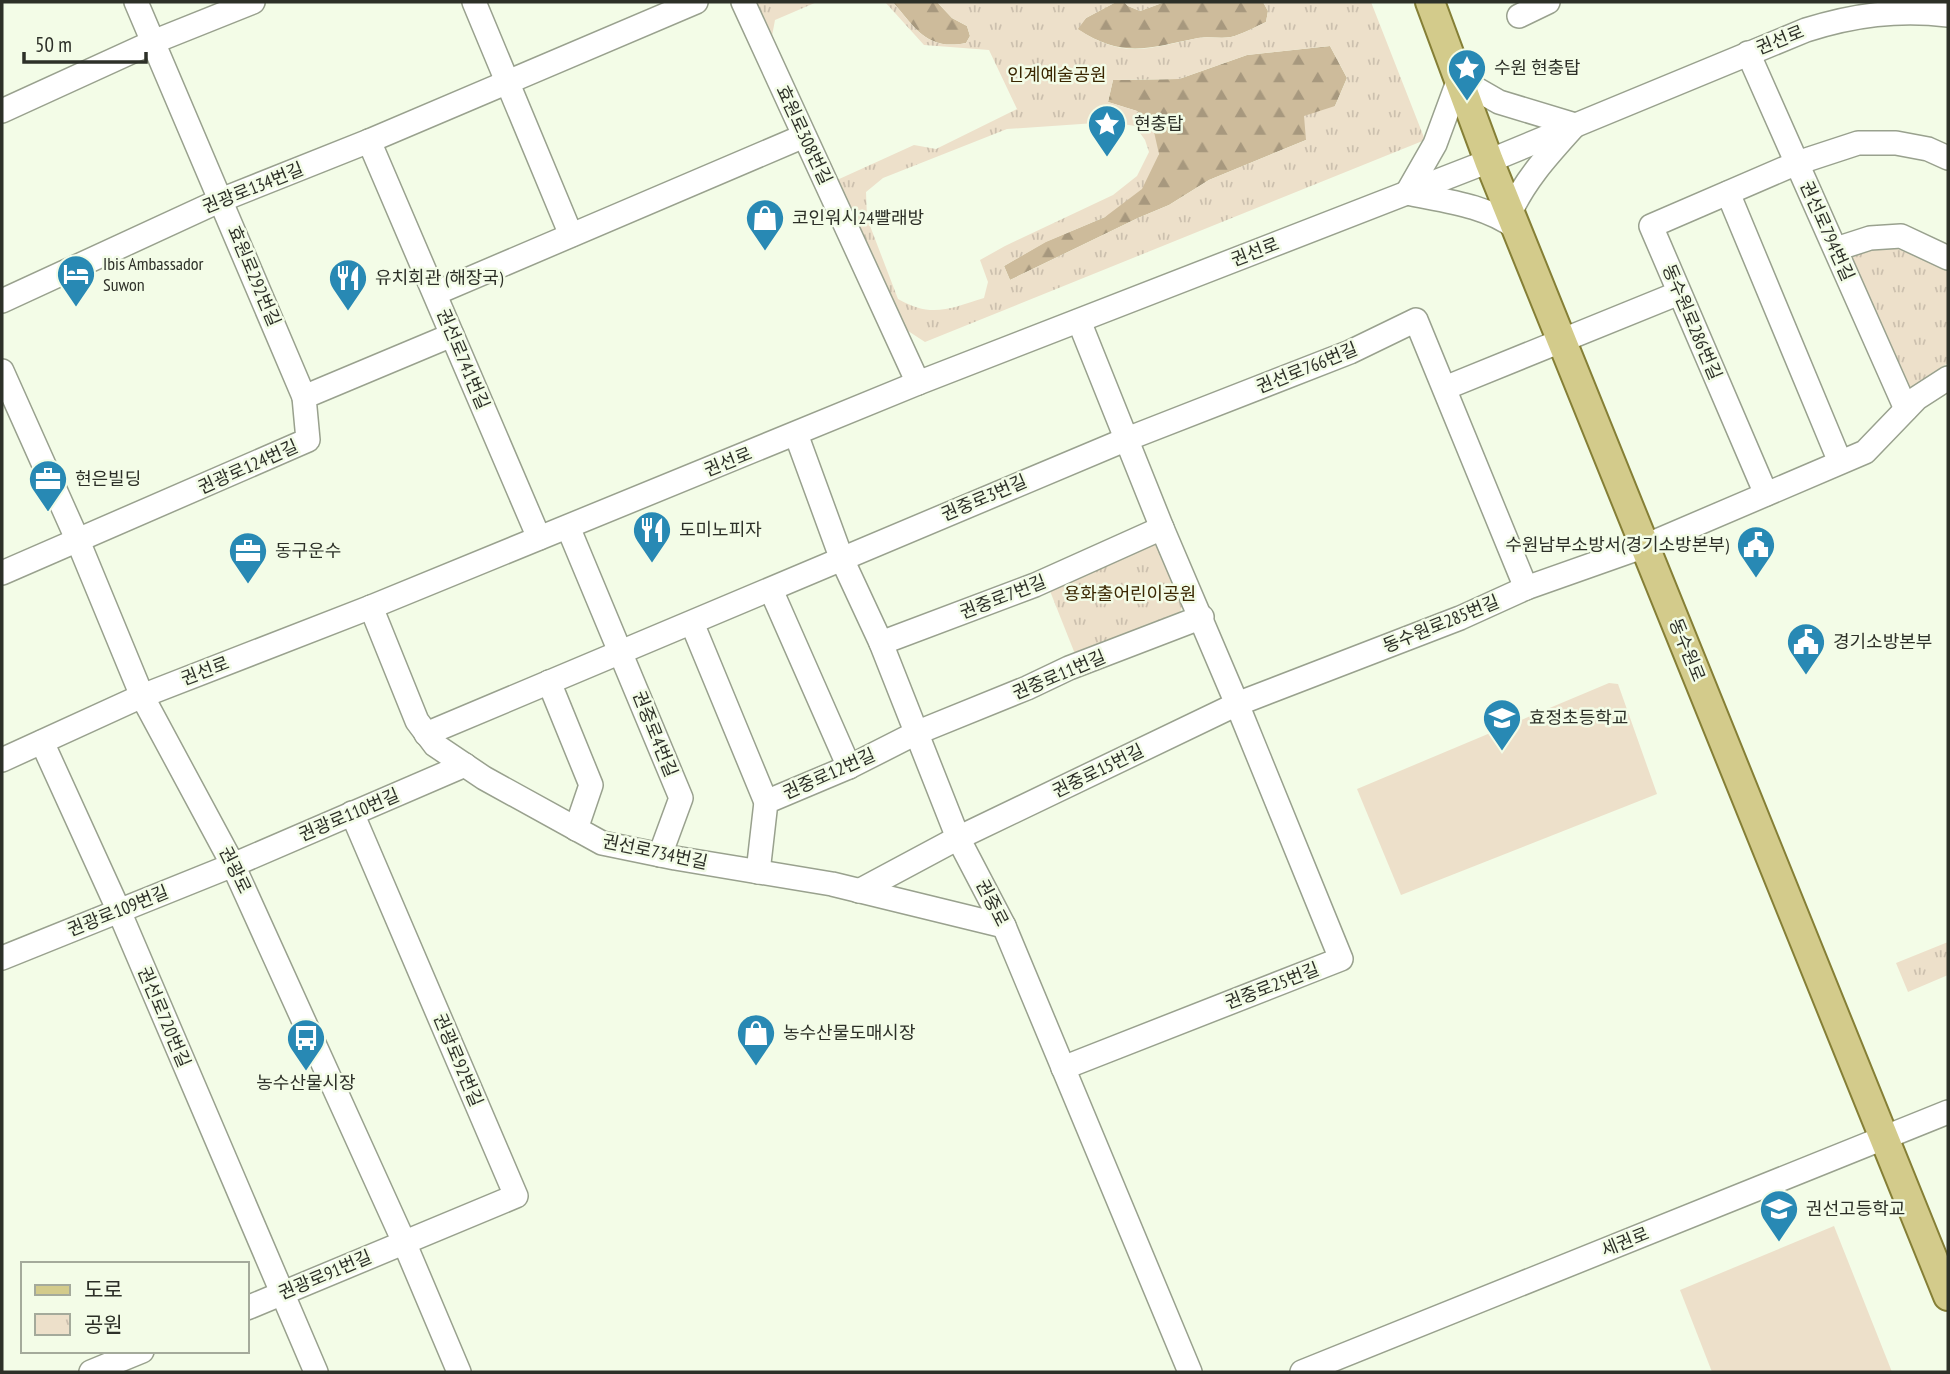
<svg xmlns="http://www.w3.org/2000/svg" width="1950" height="1374" viewBox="0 0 1950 1374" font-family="'PT Sans Narrow','Noto Sans KR',sans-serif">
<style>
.forest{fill:url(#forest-firs)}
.park{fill:url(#park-tufts);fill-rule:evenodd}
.pitch{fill:#ede0ca}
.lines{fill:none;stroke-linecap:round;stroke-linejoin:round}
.minor-casing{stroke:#99a18e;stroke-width:26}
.major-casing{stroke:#857f36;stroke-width:32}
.minor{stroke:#fff;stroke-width:23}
.major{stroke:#d3cb8b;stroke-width:28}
.labels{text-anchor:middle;stroke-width:5;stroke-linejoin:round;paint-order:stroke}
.street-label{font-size:18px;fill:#2d3028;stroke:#f3fce7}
.poi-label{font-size:18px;fill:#2d3028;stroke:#f3fce7;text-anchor:start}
.park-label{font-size:18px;fill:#3a2600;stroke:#f3fce7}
</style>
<defs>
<pattern id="forest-firs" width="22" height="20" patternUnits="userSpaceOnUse" patternTransform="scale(1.75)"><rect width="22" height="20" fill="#cdbb9b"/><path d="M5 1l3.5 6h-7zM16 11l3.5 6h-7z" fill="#a7987e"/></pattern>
<pattern id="park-tufts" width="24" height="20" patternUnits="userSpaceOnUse" patternTransform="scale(1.75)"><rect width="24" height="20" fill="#ede0ca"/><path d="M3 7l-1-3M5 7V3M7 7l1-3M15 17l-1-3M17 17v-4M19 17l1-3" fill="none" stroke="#ccc0ae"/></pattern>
</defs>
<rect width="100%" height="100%" fill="#f3fce7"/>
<g class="forest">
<path d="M 893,2 L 937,2 L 952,18 L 967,26 L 970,36 L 966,43 C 927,51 915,28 893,2 Z"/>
<path d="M 1116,2 L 1124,2 L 1128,6 L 1140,11 L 1162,3 L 1263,2 L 1268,11 L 1266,22 C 1255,27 1243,34 1231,37 C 1220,39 1209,36 1198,38 C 1148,48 1124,59 1077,29 L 1086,18 Z"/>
<polygon points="1330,46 1347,78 1335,106 1306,140 1209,180 1169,205 1138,218 1010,280 1004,266 1045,242 1105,217 1159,154 1137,111 1108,102 1113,80 1179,79 1247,55"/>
</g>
<g class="park">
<path d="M 752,2 L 817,2 L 775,20 L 772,36 L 837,180 L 914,145 L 936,149 L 1017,109 L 989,50 L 924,45 L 885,2 L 893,2 C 915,28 927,51 966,43 L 970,36 L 967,26 L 952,18 L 937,2 L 1116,2 L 1086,18 L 1078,29 C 1124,60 1149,48 1198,38 C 1209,36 1220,39 1231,37 C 1243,34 1255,27 1266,22 L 1268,11 L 1263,2 L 1371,2 L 1425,140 L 925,342 L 902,327 ZM 1330,46 L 1347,78 L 1335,106 L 1304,116 L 1306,140 L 1209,180 L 1169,205 L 1138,218 L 1010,280 L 1004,266 L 1046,242 L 1105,217 L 1142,189 L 1159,154 L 1152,123 L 1137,111 L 1108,102 L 1113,80 L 1179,79 L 1247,55 ZM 1110,122 L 1135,126 L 1145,140 L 1149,152 L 1137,176 L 1113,195 L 1005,246 L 980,260 L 988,282 L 984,298 C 949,309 931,318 898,299 L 867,218 L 866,192 L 883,178 L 1007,129 Z"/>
<polygon points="1124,2 1197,2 1162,3 1140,11 1128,6"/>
<polygon points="1895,242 1948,265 1948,363 1909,389 1852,263 1855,247"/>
<polygon points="1157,543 1183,605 1177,619 1075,654 1050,591 1056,581"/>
<polygon points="1948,942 1948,975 1908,992 1896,963"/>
</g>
<g class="pitch">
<polygon points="1609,683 1618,684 1657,794 1401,895 1357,789"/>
<polygon points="1834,1226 1892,1372 1712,1372 1680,1290"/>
</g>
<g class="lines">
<g class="minor-casing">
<g id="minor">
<polyline points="136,2 304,397"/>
<polyline points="474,2 571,235"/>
<polyline points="743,2 918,383"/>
<polyline points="1519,16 1548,2"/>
<polyline points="1748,53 1906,409"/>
<polyline points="2,111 153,42 253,2"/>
<polyline points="369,141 539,538"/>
<polyline points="1728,193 1840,462"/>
<path d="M 1510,213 C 1526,178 1550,153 1575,125 L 1499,102 L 1459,79 L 1435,144 L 1407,193 C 1445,201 1485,205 1516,228"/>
<polyline points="1836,249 1870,238 1901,236 1948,258"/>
<polyline points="436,293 804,136"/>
<polyline points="2,301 221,200 369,141 696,2"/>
<polyline points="2,371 78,541 142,696 233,865 404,1242 459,1372"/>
<polyline points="1445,388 1679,293"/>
<polyline points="796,434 841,557 881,643 958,838 1004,926 1190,1372"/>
<polyline points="1766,494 1651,226 1797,163 1858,143 1896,143 1928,149 1948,158"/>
<polyline points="568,527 681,798 660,855"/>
<polyline points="2,573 308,440 304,397 452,335"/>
<polyline points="771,590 849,767"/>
<polyline points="371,607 417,721 435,745 484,778 602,843 675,858 832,884 1004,926"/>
<polyline points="692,623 766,802"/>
<polyline points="881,643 1035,585 1162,528"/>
<polyline points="549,682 591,785 576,829"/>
<polyline points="426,734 1127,439 1350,352 1416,320 1526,588"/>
<polyline points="42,742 119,911 316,1372"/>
<path d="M 2,760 L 142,696 L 371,607 L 918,383 L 1489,161 L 1806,30 C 1854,15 1898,9 1948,15"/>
<polyline points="758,872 766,802 849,767 916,733 1027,688 1069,668 1202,617"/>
<polyline points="859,891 958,838 1237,704 1460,618 1526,588 1645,546 1865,452 1917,398 1948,378"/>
<polyline points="2,958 233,865 465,765"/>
<polyline points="1063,1068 1341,959 1237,704 1162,528 1079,321"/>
<polyline points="247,1308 516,1196 352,813"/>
<polyline points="91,1372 142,1351"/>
<polyline points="1302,1372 1948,1112"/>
</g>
</g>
<g class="major-casing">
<polyline id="major" points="1430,2 1489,161 1948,1296"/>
</g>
<use href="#minor" class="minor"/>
<use href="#major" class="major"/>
</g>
<defs>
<g id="sight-pin" transform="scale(2.0125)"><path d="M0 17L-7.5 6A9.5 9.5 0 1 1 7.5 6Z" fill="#2889b4" stroke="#f3fce7"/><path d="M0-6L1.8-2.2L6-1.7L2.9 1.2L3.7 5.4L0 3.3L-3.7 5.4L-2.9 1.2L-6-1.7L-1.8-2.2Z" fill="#fff"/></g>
<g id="shop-pin" transform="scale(2.0125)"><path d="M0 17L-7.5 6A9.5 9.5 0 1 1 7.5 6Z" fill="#2889b4" stroke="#f3fce7"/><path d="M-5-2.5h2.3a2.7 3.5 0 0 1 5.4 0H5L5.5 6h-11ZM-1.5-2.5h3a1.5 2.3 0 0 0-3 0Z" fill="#fff"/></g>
<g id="hotel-pin" transform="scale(2.0125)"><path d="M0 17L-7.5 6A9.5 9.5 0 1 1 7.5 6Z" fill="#2889b4" stroke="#f3fce7"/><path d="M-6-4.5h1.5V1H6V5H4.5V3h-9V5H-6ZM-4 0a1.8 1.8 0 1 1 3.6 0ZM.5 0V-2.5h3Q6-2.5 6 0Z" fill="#fff"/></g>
<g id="restaurant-pin" transform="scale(2.0125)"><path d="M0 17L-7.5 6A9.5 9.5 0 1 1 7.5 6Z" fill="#2889b4" stroke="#f3fce7"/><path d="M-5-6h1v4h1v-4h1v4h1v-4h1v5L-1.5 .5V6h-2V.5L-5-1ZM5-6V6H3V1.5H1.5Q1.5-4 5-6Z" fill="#fff"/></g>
<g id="office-pin" transform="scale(2.0125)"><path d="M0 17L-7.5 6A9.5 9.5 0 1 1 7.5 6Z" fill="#2889b4" stroke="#f3fce7"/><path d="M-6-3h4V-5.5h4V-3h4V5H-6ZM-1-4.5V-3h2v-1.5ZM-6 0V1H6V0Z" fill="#fff"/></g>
<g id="civic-pin" transform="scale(2.0125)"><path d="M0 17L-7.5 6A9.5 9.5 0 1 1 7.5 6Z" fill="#2889b4" stroke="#f3fce7"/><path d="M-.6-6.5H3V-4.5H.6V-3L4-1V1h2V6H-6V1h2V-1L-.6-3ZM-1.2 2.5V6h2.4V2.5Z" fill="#fff"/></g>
<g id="school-pin" transform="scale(2.0125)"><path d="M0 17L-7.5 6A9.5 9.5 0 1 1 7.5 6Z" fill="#2889b4" stroke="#f3fce7"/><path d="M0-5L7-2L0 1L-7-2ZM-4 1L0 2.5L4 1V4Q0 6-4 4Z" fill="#fff"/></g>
<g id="bus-pin" transform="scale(2.0125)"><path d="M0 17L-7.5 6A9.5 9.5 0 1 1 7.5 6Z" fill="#2889b4" stroke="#f3fce7"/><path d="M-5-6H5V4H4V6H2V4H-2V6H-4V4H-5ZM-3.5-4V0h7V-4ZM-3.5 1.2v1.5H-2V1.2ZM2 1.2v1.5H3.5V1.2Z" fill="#fff"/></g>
</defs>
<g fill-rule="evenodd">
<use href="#sight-pin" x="1467" y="68"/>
<use href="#sight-pin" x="1107" y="124"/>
<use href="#shop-pin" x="765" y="218"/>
<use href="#hotel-pin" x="76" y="274"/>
<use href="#restaurant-pin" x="348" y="278"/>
<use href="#office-pin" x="48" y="479"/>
<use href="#restaurant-pin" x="652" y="530"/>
<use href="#civic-pin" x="1756" y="545"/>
<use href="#office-pin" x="248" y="551"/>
<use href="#civic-pin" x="1806" y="642"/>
<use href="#school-pin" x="1502" y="718"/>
<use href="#shop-pin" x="756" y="1033"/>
<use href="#bus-pin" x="306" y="1038"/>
<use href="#school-pin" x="1779" y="1209"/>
</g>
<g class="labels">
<g class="street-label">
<text transform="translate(1780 40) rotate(-22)" y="6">권선로</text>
<text transform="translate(804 135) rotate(65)" y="6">효원로308번길</text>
<text transform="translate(253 188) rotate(-22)" y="6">권광로134번길</text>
<text transform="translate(1827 231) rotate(66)" y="6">권선로794번길</text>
<text transform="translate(1255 252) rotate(-21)" y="6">권선로</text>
<text transform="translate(254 276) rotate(67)" y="6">효원로292번길</text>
<text transform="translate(1692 322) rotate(67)" y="6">동수원로286번길</text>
<text transform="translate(463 359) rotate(67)" y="6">권선로741번길</text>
<text transform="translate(1307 368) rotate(-22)" y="6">권선로766번길</text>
<text transform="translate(728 462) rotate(-22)" y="6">권선로</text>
<text transform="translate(248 467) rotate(-24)" y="6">권광로124번길</text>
<text transform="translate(984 498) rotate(-23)" y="6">권중로3번길</text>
<text transform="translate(1003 597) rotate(-21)" y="6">권중로7번길</text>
<text transform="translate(1441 624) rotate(-22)" y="6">동수원로285번길</text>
<text transform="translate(1687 650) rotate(68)" y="6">동수원로</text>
<text transform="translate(205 671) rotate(-21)" y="6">권선로</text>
<text transform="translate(1059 675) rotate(-23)" y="6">권중로11번길</text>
<text transform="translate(655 734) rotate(68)" y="6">권중로4번길</text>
<text transform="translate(1098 771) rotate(-26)" y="6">권중로15번길</text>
<text transform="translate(829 774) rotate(-24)" y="6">권중로12번길</text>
<text transform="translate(349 815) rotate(-23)" y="6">권광로110번길</text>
<text transform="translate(655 852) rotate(12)" y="6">권선로734번길</text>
<text transform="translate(235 870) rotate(64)" y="6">권광로</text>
<text transform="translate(992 903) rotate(63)" y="6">권중로</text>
<text transform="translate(118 911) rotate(-22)" y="6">권광로109번길</text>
<text transform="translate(1272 986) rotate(-21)" y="6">권중로25번길</text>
<text transform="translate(164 1017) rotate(67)" y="6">권선로720번길</text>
<text transform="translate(458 1060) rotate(67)" y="6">권광로92번길</text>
<text transform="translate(1625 1242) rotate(-22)" y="6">세권로</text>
<text transform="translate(325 1275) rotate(-23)" y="6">권광로91번길</text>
</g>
<g class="poi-label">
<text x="1494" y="74">수원 현충탑</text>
<text x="1134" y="130">현충탑</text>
<text x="792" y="224">코인워시24빨래방</text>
<text x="103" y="270">Ibis Ambassador<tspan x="103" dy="21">Suwon</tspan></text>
<text x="375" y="284">유치회관 (해장국)</text>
<text x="75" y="485">현은빌딩</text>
<text x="679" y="536">도미노피자</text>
<text x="1729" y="551" text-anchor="end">수원남부소방서(경기소방본부)</text>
<text x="275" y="557">동구운수</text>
<text x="1833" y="648">경기소방본부</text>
<text x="1529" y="724">효정초등학교</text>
<text x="783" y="1039">농수산물도매시장</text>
<text x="306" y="1089" text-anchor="middle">농수산물시장</text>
<text x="1806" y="1215">권선고등학교</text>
</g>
<g class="park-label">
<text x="1057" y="81">인계예술공원</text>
<text x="1130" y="600">용화출어린이공원</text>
</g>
</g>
<rect width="1950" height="1374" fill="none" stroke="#2d3028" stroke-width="7"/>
<rect x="21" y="1262" width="228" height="91" fill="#f3fce7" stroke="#a4aa9b" stroke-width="2"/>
<rect x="35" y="1285" width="35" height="10" fill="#d3cb8b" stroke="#a4aa9b" stroke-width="2"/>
<text x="84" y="1297" font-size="21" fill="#2d3028">도로</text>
<rect x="35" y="1314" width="35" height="21" fill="url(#park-tufts)" stroke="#a4aa9b" stroke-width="2"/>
<text x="84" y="1332" font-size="21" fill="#2d3028">공원</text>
<path d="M24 52v10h122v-10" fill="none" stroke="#2d3028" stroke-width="3.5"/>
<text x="35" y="52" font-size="21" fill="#2d3028" stroke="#f3fce7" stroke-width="5" paint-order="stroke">50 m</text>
</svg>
